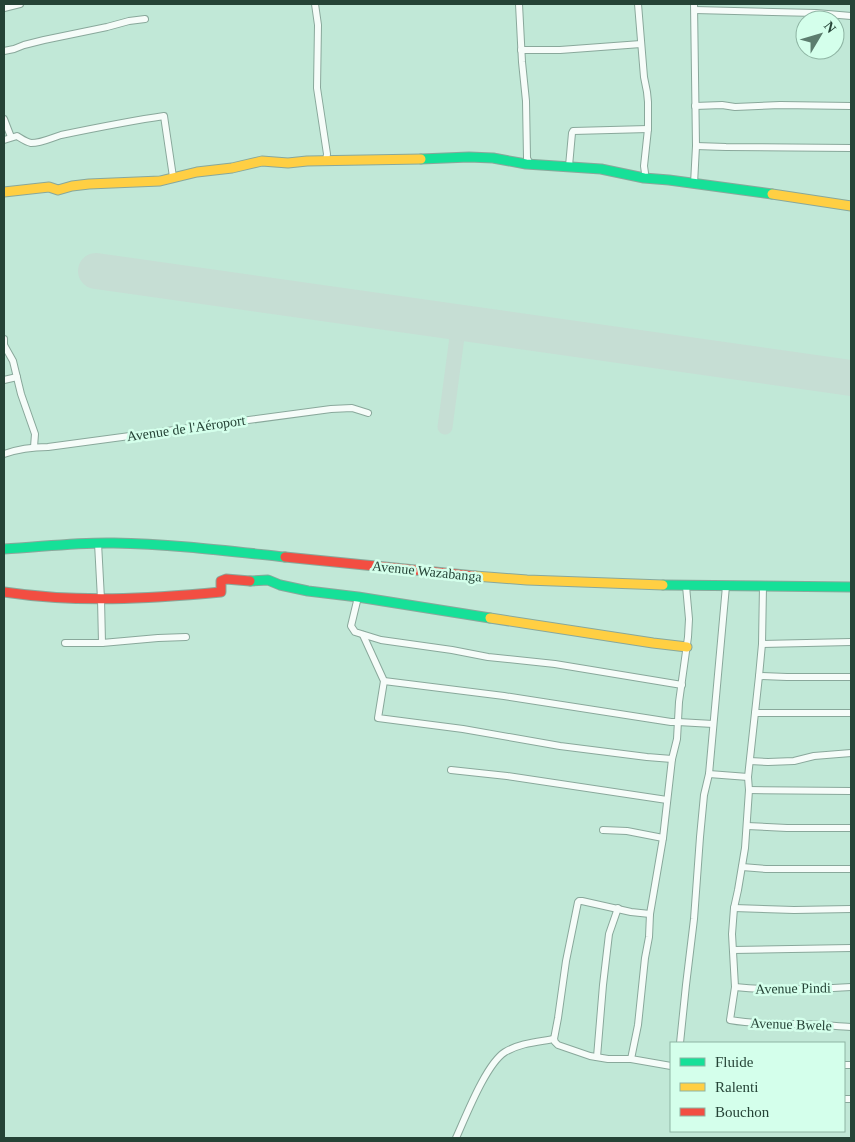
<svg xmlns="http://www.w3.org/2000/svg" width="855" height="1142" viewBox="0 0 855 1142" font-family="'Times New Roman',serif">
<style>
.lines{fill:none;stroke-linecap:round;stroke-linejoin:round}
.taxiway{stroke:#c6ded4;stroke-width:15}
.runway{stroke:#c6ded4;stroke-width:36}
.street-casing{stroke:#89a89b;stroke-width:8}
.fast-casing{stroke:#89a89b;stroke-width:11}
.slow-casing{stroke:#89a89b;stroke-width:11}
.jam-casing{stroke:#89a89b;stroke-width:11}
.street{stroke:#f6fcf9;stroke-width:6}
.fast{stroke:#16e098;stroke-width:9}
.slow{stroke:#ffcf43;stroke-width:9}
.jam{stroke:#f24e42;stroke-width:9}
.labels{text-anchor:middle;stroke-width:5;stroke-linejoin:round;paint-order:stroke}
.street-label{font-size:14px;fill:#254336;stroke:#d4ffeb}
</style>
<rect width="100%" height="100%" fill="#c1e8d7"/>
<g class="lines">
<polyline class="taxiway" points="445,427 459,322"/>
<polyline class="runway" points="96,271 851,378"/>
<g class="street-casing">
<g id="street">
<polyline points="315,4 318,25 317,88 327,154 326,161"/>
<polyline points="519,4 522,62 526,101 527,158 530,164"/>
<polyline points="638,4 644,77 647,92 648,102 648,129 644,166 645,173 644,178"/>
<polyline points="4,8 20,4"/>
<polyline points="695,10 816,13 851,16"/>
<polyline points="521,50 560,50 641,44"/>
<polyline points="4,51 14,49 24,45 44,40 107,27 129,21 145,19"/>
<polyline points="695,106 722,105 735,107 780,105 851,106"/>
<polyline points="4,119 11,137"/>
<path d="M 4,140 L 17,136 C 22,139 26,142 31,143 C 42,143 51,138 61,135 C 95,128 129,121 164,116 L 173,177"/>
<polyline points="696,146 726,147 851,148"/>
<polyline points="569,166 572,133 573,131 648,129"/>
<polyline points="694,184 696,146 694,4"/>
<polyline points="4,339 4,345 13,361 21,394 35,434 34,447"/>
<polyline points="4,380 17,377"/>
<path d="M 4,454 C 18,449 32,447 48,447 L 331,409 L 352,408 L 368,413"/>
<polyline points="98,543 101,599 102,643"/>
<path d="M 763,586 L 762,644 L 759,676 L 748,777 L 749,790 L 745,848 L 738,890 L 734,908 L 732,934 L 735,987 L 730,1020 C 752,1024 774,1024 796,1024 C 815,1024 833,1026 851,1027"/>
<polyline points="358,597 351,626 355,632 381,640 452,650 488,657 555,664 682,685"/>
<polyline points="363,635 384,681 378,718 463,729 560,746 647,757 672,759"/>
<polyline points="65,643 102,643 158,638 186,637"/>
<polyline points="762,644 851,642"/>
<polyline points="759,676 787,677 851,677"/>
<polyline points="384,681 504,696 671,722 678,722 713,724"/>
<polyline points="755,713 851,713"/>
<polyline points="750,761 768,762 794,761 814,756 851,753"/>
<polyline points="451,770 507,776 667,800"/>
<polyline points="709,774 748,777"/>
<polyline points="749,790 851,791"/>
<polyline points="747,826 787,828 851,828"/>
<polyline points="603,830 627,831 663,838"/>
<polyline points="742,867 766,869 851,869"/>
<polyline points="734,908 794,910 851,909"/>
<polyline points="650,914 631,912 582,901 579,901 578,902 566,961 558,1018 554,1039 555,1042 558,1045 590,1056 608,1059 631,1059 671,1066"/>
<polyline points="733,950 851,948"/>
<path d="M 735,987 C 773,991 813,989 851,987"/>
<polyline points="680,1043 686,985 694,919 700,837 704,795 709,774 726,586"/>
<polyline points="597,1057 603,985 609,934 618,908"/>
<polyline points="631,1059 638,1025 645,958 649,937 650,914 663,838 672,759 677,739 679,702 688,637 689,619 686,586"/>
<polyline points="844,1065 851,1065"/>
<polyline points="844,1099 851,1099"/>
<path d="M 456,1138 C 466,1116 486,1064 505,1052 C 520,1043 538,1042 554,1039"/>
</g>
</g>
<g class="fast-casing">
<g id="fast">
<polyline points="421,159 469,157 493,158 526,164 601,169 644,178 669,180 772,194"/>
<path d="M 4,549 C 41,547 78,542 114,543 C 171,544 228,551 285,557"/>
<polyline points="250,581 268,580 280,585 308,591 358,597 490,618"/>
<polyline points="663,585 851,587"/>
</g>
</g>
<g class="slow-casing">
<g id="slow">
<polyline points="4,192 49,187 58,190 72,186 89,184 160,181 197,172 232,168 262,161 288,163 307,161 421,159"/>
<polyline points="772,194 851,206"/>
<polyline points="475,576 527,580 663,585"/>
<polyline points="490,618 653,643 687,647"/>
</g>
</g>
<g class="jam-casing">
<g id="jam">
<polyline points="285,557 475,576"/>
<path d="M 4,592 C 78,603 147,599 221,592 L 221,581 L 226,579 L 250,581"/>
</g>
</g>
<use href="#street" class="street"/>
<use href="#fast" class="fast"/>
<use href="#slow" class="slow"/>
<use href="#jam" class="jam"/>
</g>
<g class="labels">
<g class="street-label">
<text transform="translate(186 428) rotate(-8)" y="5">Avenue de l'Aéroport</text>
<text transform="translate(427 571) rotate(6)" y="5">Avenue Wazabanga</text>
<text transform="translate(793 988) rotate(-1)" y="5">Avenue Pindi</text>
<text transform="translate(791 1024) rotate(2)" y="5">Avenue Bwele</text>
</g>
</g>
<rect width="855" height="1142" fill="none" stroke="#254336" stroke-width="10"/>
<rect x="670" y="1042" width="175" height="90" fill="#d4ffeb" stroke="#8eb4a3"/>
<rect x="680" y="1058" width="25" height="8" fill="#16e098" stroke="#8eb4a3"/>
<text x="715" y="1067" font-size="15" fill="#254336">Fluide</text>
<rect x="680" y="1083" width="25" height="8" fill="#ffcf43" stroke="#8eb4a3"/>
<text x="715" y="1092" font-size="15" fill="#254336">Ralenti</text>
<rect x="680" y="1108" width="25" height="8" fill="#f24e42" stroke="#8eb4a3"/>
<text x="715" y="1117" font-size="15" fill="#254336">Bouchon</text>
<g transform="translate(820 35) rotate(52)"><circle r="24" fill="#d4ffeb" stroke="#8eb4a3"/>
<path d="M0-4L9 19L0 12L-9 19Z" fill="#5c7d6e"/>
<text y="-8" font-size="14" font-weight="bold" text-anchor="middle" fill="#254336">N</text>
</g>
</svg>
